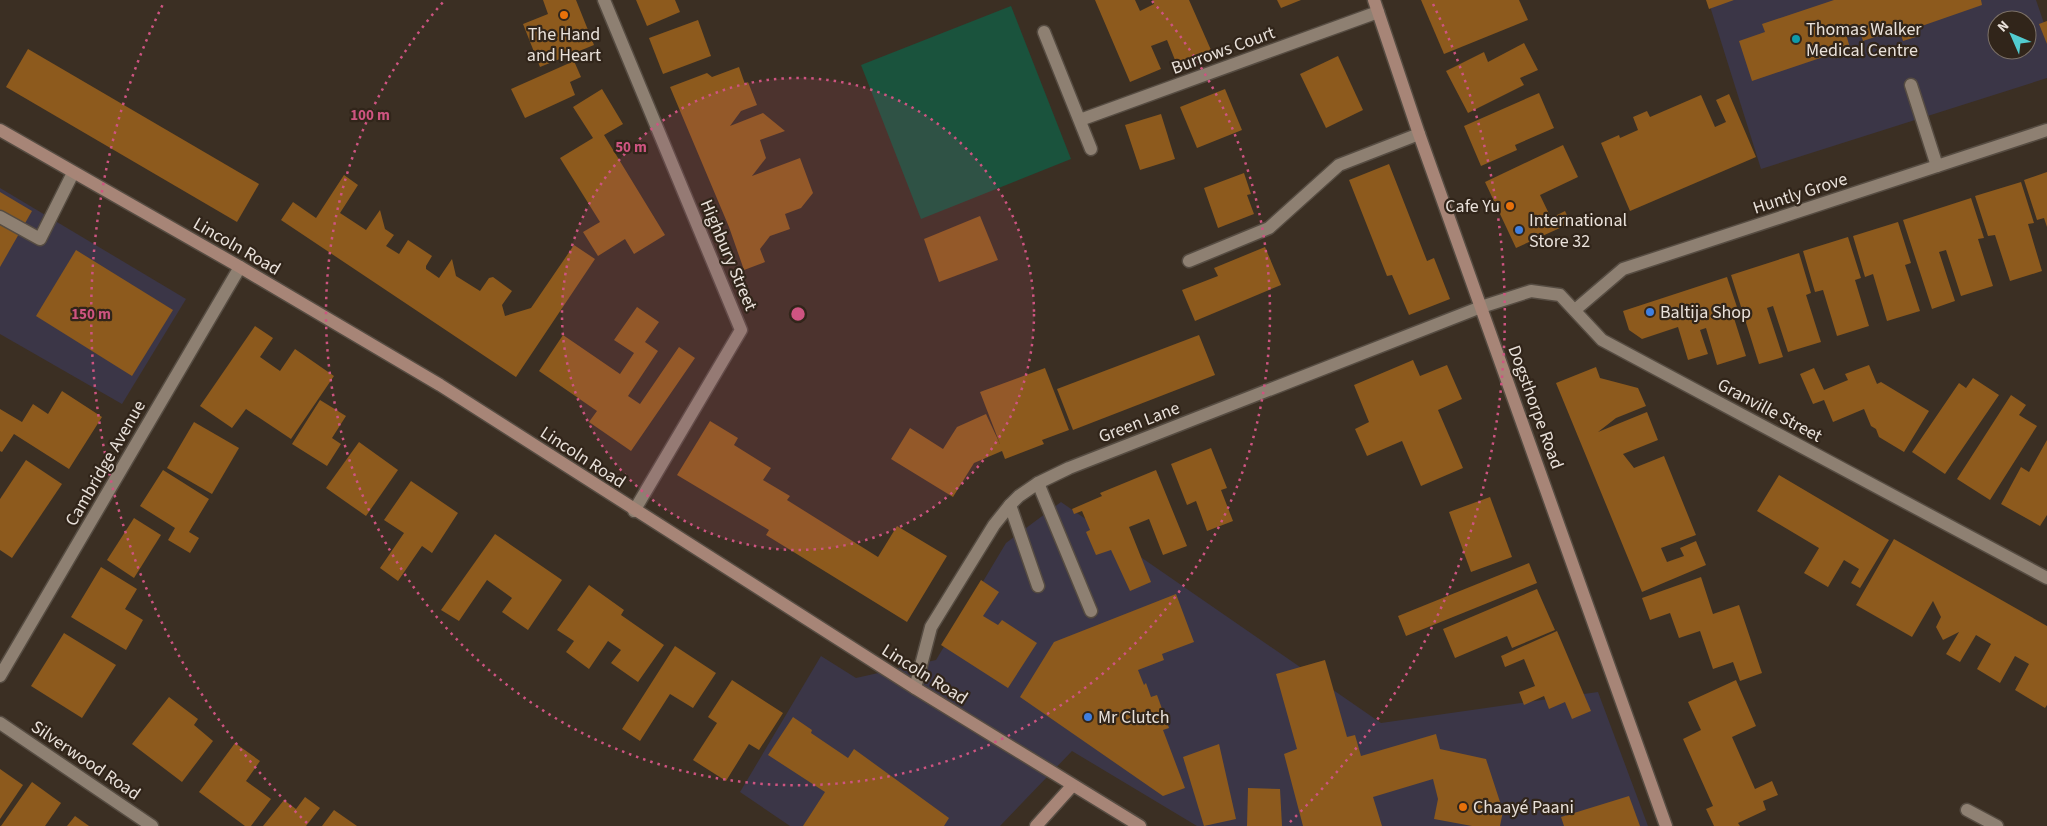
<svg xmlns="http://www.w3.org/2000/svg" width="2047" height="826" viewBox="0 0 2047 826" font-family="'Source Sans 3',sans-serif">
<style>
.commercial{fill:#3b3647;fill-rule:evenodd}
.pitch{fill:#1a533d}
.building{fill:#8d5a1d}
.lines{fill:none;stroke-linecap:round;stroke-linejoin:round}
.lane-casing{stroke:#564c42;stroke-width:15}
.street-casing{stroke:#564c42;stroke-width:15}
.secondary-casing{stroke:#564c42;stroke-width:15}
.lane{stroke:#8e8072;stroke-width:12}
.street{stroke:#8e8072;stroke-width:12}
.secondary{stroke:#a78577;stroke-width:12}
.ring{fill:none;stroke:#ce5481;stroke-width:2.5;stroke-dasharray:2.5 5}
.food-dot{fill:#e8710a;stroke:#31251a;stroke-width:2}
.culture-dot{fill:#0f9aa8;stroke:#31251a;stroke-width:2}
.shop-dot{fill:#3f7fe0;stroke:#31251a;stroke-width:2}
.labels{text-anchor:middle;stroke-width:4.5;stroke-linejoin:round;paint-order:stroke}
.poi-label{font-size:18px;fill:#e9e1da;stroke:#31251a;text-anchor:start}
.street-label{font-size:18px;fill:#e9e1da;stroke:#31251a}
.centre{fill:#ce5481;stroke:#31251a;stroke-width:2.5}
.ring-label{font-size:15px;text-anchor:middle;font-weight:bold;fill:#ce5481;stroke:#31251a;stroke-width:4.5;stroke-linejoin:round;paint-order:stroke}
</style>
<rect width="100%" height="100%" fill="#3b2f23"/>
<g class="commercial">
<path d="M 1708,0 L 2036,0 L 2047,32 L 2047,78 L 1761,169 ZM 1997,20 L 2027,20 L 2027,50 L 1997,50 Z"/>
<polygon points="0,188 186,299 122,404 0,334"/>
<polygon points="1061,502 1381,723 1598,692 1648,826 1197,826 1072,751 1000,826 790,826 740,792 821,656 856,678 936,660 1006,543"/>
</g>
<polygon class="pitch" points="1011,6 1071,159 921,219 861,65"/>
<g class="building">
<polygon points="543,0 576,0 594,45 540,67 523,24 548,14"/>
<polygon points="636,0 675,0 680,12 647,26"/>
<polygon points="1095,0 1135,0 1140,11 1154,4 1153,0 1189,0 1211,50 1177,65 1167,40 1151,46 1161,69 1130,82"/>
<polygon points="1277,0 1301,0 1281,8"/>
<polygon points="1421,0 1519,0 1528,20 1444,54"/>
<polygon points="1706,0 1734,0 1709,9"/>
<polygon points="1834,0 1981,0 1982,5 1916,28 1919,36 1903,41 1899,29 1863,41 1859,29 1846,34 1850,48 1752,81 1739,41 1765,32 1762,24"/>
<polygon points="698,20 711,56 663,74 649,38"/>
<polygon points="2047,21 2047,44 2039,24"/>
<polygon points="1524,43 1538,70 1520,78 1524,85 1468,113 1446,71 1484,52 1488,62"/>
<polygon points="28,49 259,184 237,222 6,87"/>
<polygon points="1338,56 1363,110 1326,128 1300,74"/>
<polygon points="574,61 581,77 570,82 575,95 525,118 511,89"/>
<polygon points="739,67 745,84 748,82 757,105 741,111 730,126 763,113 785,131 760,140 766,158 752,176 800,158 813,193 801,208 785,214 790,229 770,236 760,249 765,262 744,270 729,227 670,87 707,73 712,77"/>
<polygon points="602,89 623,124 604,135 665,235 634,254 625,239 598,256 583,232 600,222 560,158 593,138 573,107"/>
<polygon points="1225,89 1242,130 1197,148 1180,107"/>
<polygon points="1539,93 1554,128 1515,145 1517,150 1481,166 1464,126"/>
<polygon points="1729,94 1756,157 1630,211 1601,143 1619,135 1620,138 1638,130 1633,117 1647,111 1650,117 1701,95 1715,127 1726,122 1716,100"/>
<polygon points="1161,114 1175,159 1140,170 1125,125"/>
<polygon points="1563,145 1578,177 1540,195 1551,218 1565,211 1571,223 1516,248 1485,182"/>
<polygon points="1389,164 1427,261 1434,258 1450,299 1409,315 1392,275 1387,276 1349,180"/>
<polygon points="2047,172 2047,227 2044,218 2037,220 2024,180"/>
<polygon points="1244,173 1251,194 1247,195 1254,214 1218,228 1204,188"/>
<polygon points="344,175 358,185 340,213 366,230 380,210 385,229 394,235 386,246 399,254 408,240 432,256 426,266 426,269 439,278 452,259 456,276 480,291 489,278 493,277 512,291 502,305 505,316 531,308 574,245 595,259 516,377 281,220 293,202 316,218"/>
<polygon points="2021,182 2034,223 2028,224 2042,271 2010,281 1995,235 1988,236 1975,196"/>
<polygon points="0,192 32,211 0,267"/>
<polygon points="1971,198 1984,238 1978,239 1993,286 1961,296 1946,250 1939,252 1955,301 1932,309 1903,220"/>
<polygon points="980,216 998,260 939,282 924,239"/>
<polygon points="1898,222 1911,263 1905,265 1920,311 1887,321 1873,274 1865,277 1853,236"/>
<polygon points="1848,237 1861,278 1855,280 1869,326 1837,336 1823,290 1815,292 1803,251"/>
<polygon points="1265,247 1281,285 1195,321 1182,290 1218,276 1214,268"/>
<polygon points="76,250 173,310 132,376 36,316"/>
<polygon points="1799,253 1811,293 1806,295 1821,342 1788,352 1773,306 1767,308 1783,357 1759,364 1731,275"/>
<polygon points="1727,277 1739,313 1733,315 1746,356 1717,365 1706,328 1700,330 1708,354 1688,360 1678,327 1642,339 1629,330 1623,311"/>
<polygon points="637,307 659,322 645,342 658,351 628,396 640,404 679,347 695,358 631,451 589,422 597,411 539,371 563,335 620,374 634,353 614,340"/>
<polygon points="255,326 273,338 260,357 280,371 295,349 334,376 291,439 246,409 232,428 200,406"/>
<polygon points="1199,335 1215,375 1073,430 1057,389"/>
<polygon points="1413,360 1420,376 1447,365 1462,399 1438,410 1463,468 1421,486 1402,441 1367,456 1355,429 1369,422 1354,385"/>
<polygon points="1869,365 1877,384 1881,382 1929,411 1904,452 1879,437 1876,429 1871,426 1864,409 1833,422 1824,400 1813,404 1800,374 1814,368 1824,390 1848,380 1845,374"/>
<polygon points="1596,367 1600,378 1638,388 1646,406 1616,418 1598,432 1647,412 1658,440 1623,454 1634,468 1664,456 1696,535 1661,548 1667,562 1684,556 1680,548 1696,541 1706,565 1642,592 1556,383"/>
<polygon points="1045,368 1069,430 1042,440 1044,444 1005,459 1002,451 974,463 953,497 891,459 910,428 943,449 957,427 986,414 1000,444 980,392"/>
<polygon points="1973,378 1999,395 1945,474 1912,452 1959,383 1966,388"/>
<polygon points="62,391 102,417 69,469 14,434 2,452 0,451 0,409 22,422 33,404 48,414"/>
<polygon points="2011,395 2026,405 2019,415 2037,426 1990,500 1957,479"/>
<polygon points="320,400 346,416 332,438 341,444 327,466 292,444"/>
<polygon points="710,421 738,438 734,445 771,468 763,480 790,496 787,500 878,557 897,526 947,556 907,622 766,535 769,530 677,475"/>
<polygon points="194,422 239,448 212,494 167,468"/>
<polygon points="2047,440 2047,515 2040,526 2001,504 2021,467 2029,472"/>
<polygon points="359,442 398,470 366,516 326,488"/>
<polygon points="1211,448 1227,488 1221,490 1233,521 1207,531 1196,501 1187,505 1171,464"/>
<polygon points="26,460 62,484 12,558 0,550 0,499"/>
<polygon points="163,470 209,499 189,532 199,538 190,553 168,540 175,528 140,506"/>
<polygon points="1156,470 1187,546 1163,555 1149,519 1129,527 1151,582 1130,591 1111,550 1096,555 1086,532 1090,530 1082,511 1074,514 1072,509 1102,496 1100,493"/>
<polygon points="1779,475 1889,540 1860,588 1851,583 1859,569 1844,560 1828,587 1804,573 1819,548 1757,511"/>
<polygon points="411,481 458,513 432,553 422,546 398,581 380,568 404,533 384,520"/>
<polygon points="1490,497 1512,557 1471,572 1449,512"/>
<polygon points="134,518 161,535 134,578 107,560"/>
<polygon points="495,534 562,580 528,630 502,612 512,598 487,580 459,621 441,610"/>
<polygon points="1894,539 2047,626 2047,705 2045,708 2015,690 2029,664 2015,656 2000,683 1977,669 1991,644 1976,635 1960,662 1946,654 1959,632 1943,640 1936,627 1941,617 1933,601 1912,637 1856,605"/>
<polygon points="1529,563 1537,583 1406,636 1398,616"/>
<polygon points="101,567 137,589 125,609 143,620 126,650 71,617"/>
<polygon points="1701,577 1713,614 1739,605 1762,673 1740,681 1733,662 1713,669 1700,631 1679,638 1670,613 1650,620 1642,598"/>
<polygon points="981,580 999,592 983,616 998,625 1002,620 1037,643 1008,688 941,645"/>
<polygon points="589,585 624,610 621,615 664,645 638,682 611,663 621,650 608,641 589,669 566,652 574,641 557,630"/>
<polygon points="1537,589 1555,630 1512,648 1507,636 1455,658 1443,629"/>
<polygon points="1176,594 1194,642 1162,654 1164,660 1138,670 1144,685 1146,683 1151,697 1157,695 1169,728 1163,730 1185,788 1163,796 1020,697 1054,642"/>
<polygon points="1557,631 1591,711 1572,719 1565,702 1549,709 1544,696 1524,705 1519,692 1535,686 1524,659 1505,667 1501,656"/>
<polygon points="64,633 116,665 82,718 31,686"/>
<polygon points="675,646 716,673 693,708 670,694 640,741 622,729"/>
<polygon points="1325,660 1347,737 1355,735 1361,756 1436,734 1440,749 1486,759 1503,811 1500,826 1472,826 1434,819 1438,799 1433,779 1373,797 1382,826 1303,826 1284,754 1297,749 1276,674"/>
<polygon points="732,680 783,713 759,750 749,744 726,781 693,760 717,723 708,717"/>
<polygon points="1736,680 1756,726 1732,737 1755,789 1772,781 1778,795 1763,801 1766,810 1738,823 1740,826 1714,826 1706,809 1713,806 1683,739 1701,730 1688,702"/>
<polygon points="169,697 198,719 194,725 213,741 182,782 132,744"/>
<polygon points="793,717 812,730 811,733 848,758 854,749 949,818 944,826 803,826 825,792 768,755"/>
<polygon points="235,743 260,761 246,781 271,799 251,826 245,826 199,792"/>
<polygon points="1219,744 1236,819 1204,826 1183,757"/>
<polygon points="0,769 23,785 0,819"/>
<polygon points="32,782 61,803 45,826 1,826"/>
<polygon points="1248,788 1280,789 1282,826 1247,826"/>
<polygon points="1629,796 1640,826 1564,826 1561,817"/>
<polygon points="305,797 320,808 306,826 263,826 284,800 296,809"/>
<polygon points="334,810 357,826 322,826"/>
<polygon points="75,816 89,826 67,826"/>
</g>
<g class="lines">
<g class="lane-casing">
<g id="lane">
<polyline points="1911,85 1937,166"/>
<polyline points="0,217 40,239 73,173"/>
<polyline points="1189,261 1269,228 1339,165 1419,134"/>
<polyline points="1038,483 1091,611"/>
<polyline points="1010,505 1038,586"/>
<polyline points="1967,810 1997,826"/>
</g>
</g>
<g class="street-casing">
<g id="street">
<polyline points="604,0 741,330 634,511"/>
<polyline points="1044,32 1091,149"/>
<polyline points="1080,120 1378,12"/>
<polyline points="1575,310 1623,269 2047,130"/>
<polyline points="0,676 240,267"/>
<polyline points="915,688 931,627 994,525 1010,505 1019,496 1038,483 1069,468 1481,307 1531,291 1560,295 1602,340 2047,578"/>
<polyline points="0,723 152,826"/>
</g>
</g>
<g class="secondary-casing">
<g id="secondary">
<polyline points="1374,0 1419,134 1666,826"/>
<polyline points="0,130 240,267 440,385 915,688 1140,826"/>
<polyline points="1036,826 1072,786"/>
</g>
</g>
<use href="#lane" class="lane"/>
<use href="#street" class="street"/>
<use href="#secondary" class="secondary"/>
</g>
<circle cx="798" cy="314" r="236" fill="#ce5481" fill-opacity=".12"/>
<g class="ring">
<circle cx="798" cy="314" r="236"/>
<path d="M1152 1A472 472 0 1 1 444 1"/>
<path d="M307 823A707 707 0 0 1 163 4M1433 4A707 707 0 0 1 1289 823"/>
</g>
<g class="food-dot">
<circle cx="564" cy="15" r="5"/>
<circle cx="1510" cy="206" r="5"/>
<circle cx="1463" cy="807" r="5"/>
</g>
<circle class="culture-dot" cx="1796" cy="39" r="5"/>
<g class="shop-dot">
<circle cx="1519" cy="230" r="5"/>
<circle cx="1650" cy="312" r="5"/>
<circle cx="1088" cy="717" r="5"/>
</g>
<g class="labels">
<g class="poi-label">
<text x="1806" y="35">Thomas Walker<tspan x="1806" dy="21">Medical Centre</tspan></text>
<text x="564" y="40" text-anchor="middle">The Hand<tspan x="564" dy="21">and Heart</tspan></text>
<text x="1500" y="212" text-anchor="end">Cafe Yu</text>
<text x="1529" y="226">International<tspan x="1529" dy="21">Store 32</tspan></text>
<text x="1660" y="318">Baltija Shop</text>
<text x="1098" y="723">Mr Clutch</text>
<text x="1473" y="813">Chaayé Paani</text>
</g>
<g class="street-label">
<text transform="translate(1223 50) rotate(-20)" y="6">Burrows Court</text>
<text transform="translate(1800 193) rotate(-18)" y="6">Huntly Grove</text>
<text transform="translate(237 246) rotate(30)" y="6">Lincoln Road</text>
<text transform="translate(729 255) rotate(67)" y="6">Highbury Street</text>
<text transform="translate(1536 407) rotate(70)" y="6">Dogsthorpe Road</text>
<text transform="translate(1770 410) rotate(28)" y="6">Granville Street</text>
<text transform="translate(1139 422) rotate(-21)" y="6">Green Lane</text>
<text transform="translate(583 457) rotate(33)" y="6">Lincoln Road</text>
<text transform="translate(105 463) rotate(-60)" y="6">Cambridge Avenue</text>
<text transform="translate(925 674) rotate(32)" y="6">Lincoln Road</text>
<text transform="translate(86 760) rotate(34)" y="6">Silverwood Road</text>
</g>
</g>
<circle cx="798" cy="314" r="8" class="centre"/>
<g class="ring-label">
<text x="370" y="120">100 m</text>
<text x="631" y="152">50 m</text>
<text x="91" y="319">150 m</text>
</g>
<g transform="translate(2012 35) rotate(315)"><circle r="24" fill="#31251a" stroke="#7b7067"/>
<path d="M0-4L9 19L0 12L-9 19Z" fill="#52ccd0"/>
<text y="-8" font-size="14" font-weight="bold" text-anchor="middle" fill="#e9e1da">N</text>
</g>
</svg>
